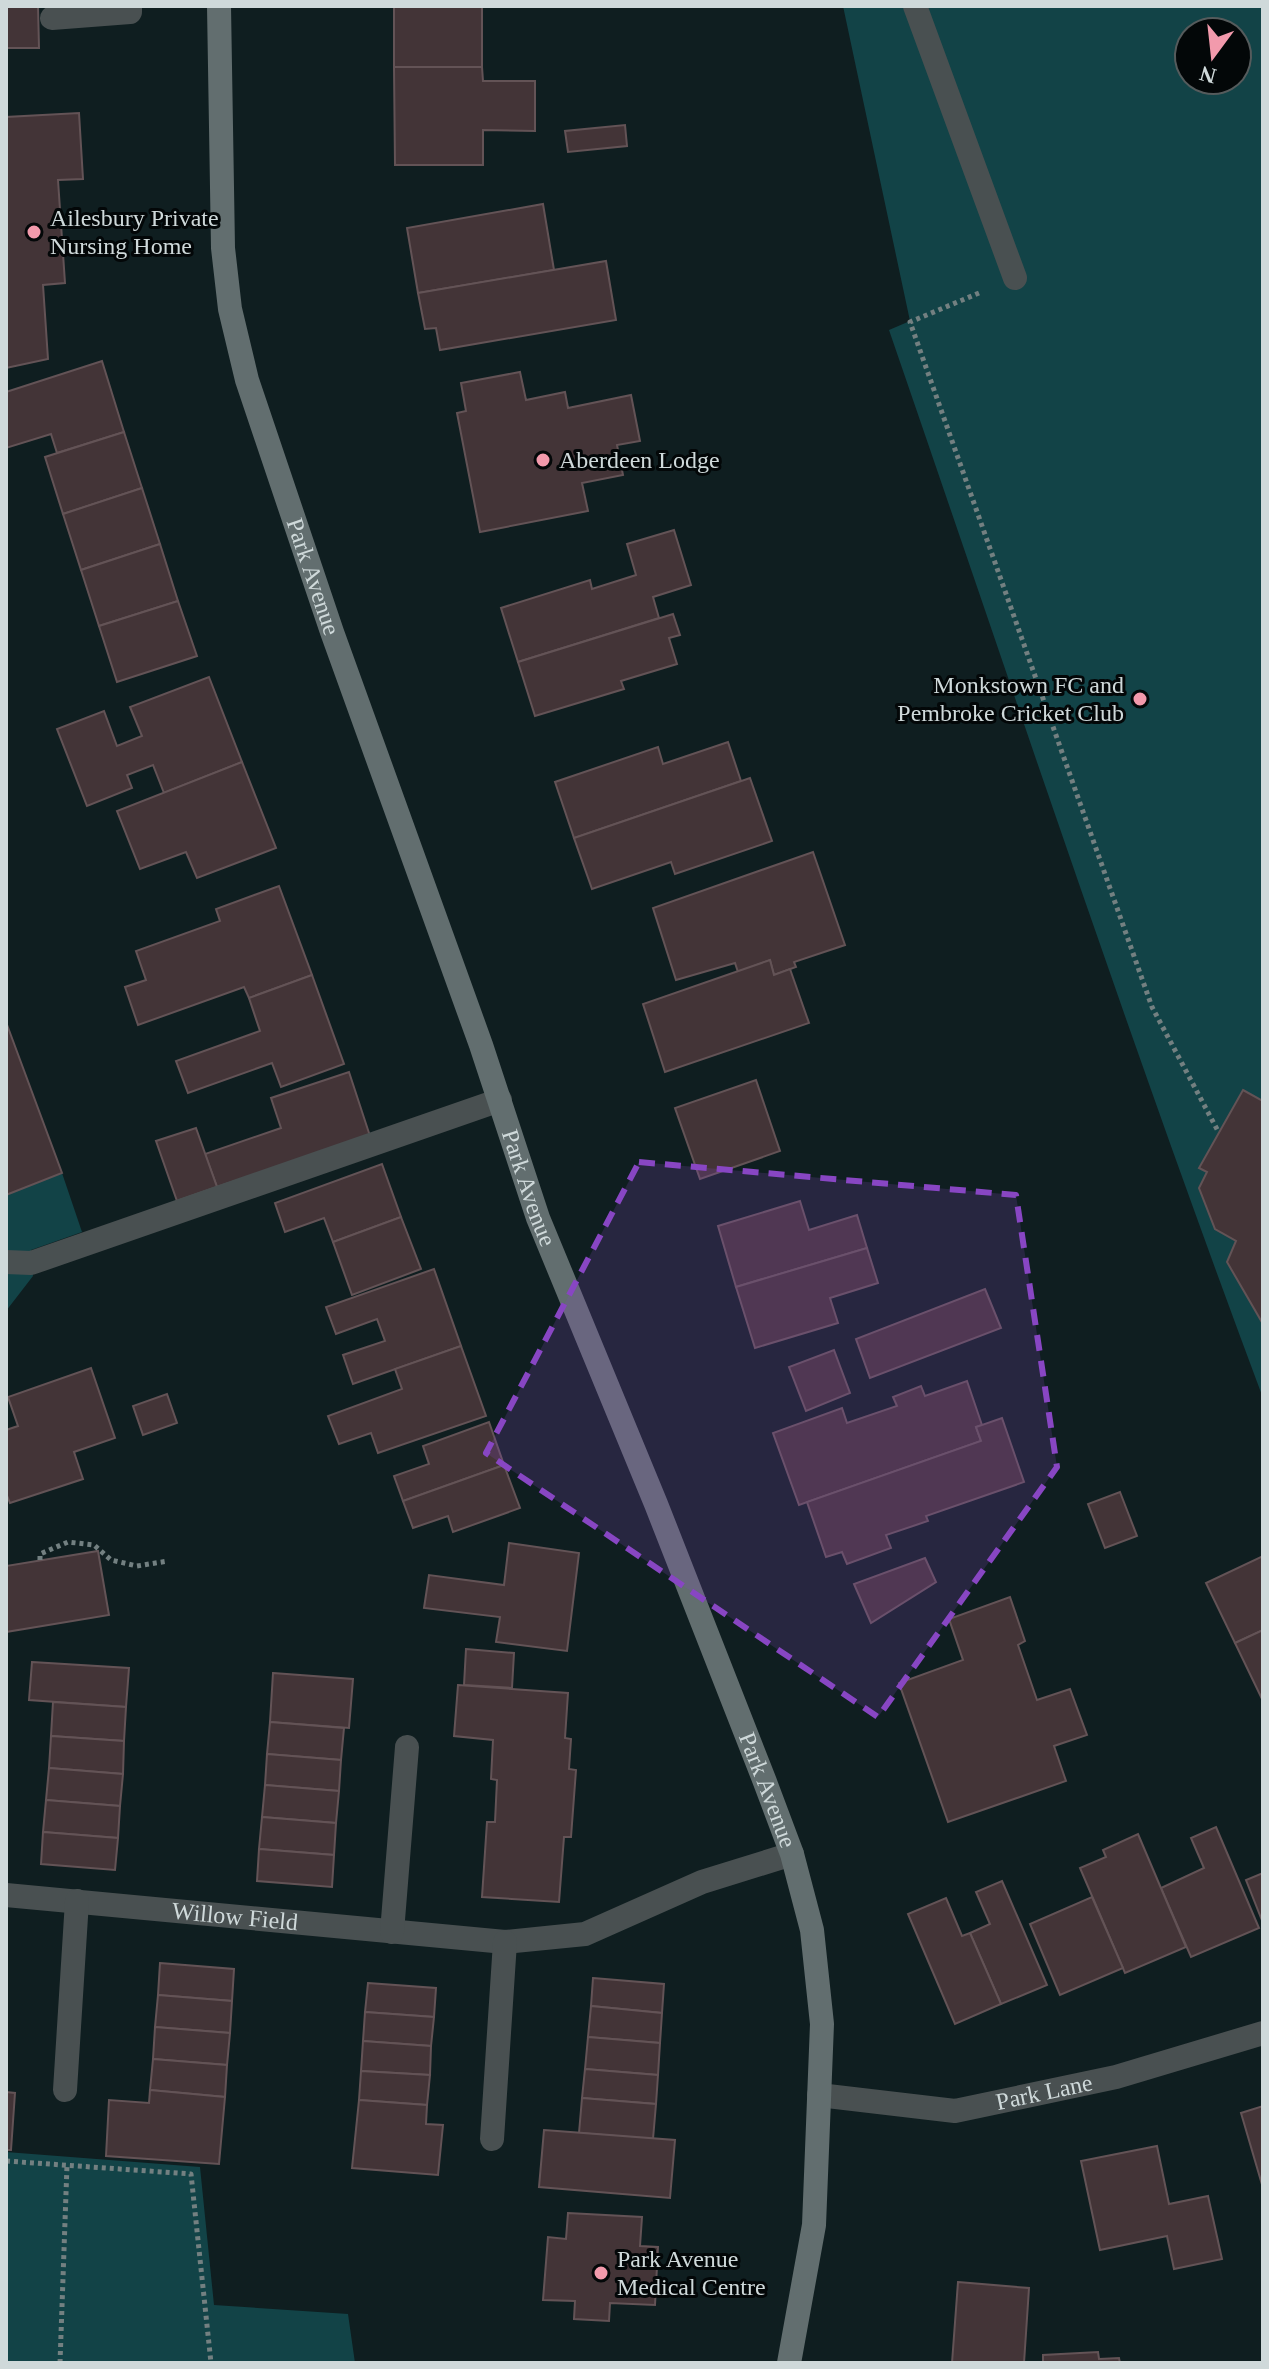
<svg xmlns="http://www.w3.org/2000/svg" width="1269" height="2369" viewBox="0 0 1269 2369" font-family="'Times New Roman',serif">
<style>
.green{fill:#124347;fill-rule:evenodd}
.building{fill:#433437;stroke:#635356;stroke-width:2}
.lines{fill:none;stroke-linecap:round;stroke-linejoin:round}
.path{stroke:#738081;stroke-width:5;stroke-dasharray:4 4;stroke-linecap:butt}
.lane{stroke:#495051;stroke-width:24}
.street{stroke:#495051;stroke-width:24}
.secondary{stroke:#626e6f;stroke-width:24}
.marked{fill:#8846c3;fill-opacity:0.2;stroke:#8846c3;stroke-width:6;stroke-dasharray:16 10;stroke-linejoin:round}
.poi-dot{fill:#f29aac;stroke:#030708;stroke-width:3}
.labels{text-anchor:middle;stroke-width:6;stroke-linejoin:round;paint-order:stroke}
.poi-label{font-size:24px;fill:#cfd9da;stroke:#030708;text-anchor:start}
.street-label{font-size:24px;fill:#cfd9da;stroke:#030708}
</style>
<rect width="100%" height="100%" fill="#0f1e20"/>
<g class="green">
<path d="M 843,6 L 1263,6 L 1263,1398 C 1131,1045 1012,687 889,330 L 910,321 ZM 1189,32 L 1237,32 L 1237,80 L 1189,80 Z"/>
<polygon points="6,1022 62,1173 82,1232 31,1250 33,1276 6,1311"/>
<polygon points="6,2152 200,2167 214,2305 348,2314 355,2363 6,2363"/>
</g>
<g class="building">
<polygon points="6,6 38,6 39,48 6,48"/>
<rect x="394" y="6" width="88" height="61"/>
<polygon points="394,67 482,67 483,81 535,81 535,131 483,130 483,165 395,165"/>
<polygon points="79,113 83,179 58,180 65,283 43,285 48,359 6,368 6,117"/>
<polygon points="625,125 627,146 568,152 565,131"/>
<polygon points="543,204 554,270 418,293 407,228"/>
<polygon points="606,261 616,320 440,350 436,328 425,329 418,293"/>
<polygon points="102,361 124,432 57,453 51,434 6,448 6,392"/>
<polygon points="520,372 526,400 565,392 568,408 631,395 640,441 617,445 623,475 582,483 588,511 480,532 457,413 466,411 461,383"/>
<polygon points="124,432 142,488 63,514 45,457"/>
<polygon points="142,488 160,544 81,570 63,514"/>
<polygon points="674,530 691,585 653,597 659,618 518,662 501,608 590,580 592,589 636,575 627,544"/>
<polygon points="160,544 178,601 99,626 81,570"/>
<polygon points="178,601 197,656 117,682 99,626"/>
<polygon points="673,614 680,635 669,638 677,664 621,681 624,689 535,716 518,662"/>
<polygon points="209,677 242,762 164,793 153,765 127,775 132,788 87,806 57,729 104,711 117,746 142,736 130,707"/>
<polygon points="728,742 741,781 574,838 555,782 658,747 663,764"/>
<polygon points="242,762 276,848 197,878 186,852 140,869 117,811"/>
<polygon points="750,778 772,841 675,874 671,862 592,889 574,838"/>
<polygon points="813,852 845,945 794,962 796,967 774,975 770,960 738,972 735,963 676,980 653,908"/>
<polygon points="279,886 312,975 249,998 244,987 138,1025 125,987 146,980 136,951 220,921 216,909"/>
<polygon points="770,960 774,975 790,969 809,1023 665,1072 643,1004"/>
<polygon points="312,975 344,1064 281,1087 272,1063 188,1093 176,1061 260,1031 249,998"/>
<polygon points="6,1022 62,1173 6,1195"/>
<polygon points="349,1072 370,1136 217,1187 205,1154 281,1128 271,1098"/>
<polygon points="756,1080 780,1151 700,1179 675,1108"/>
<polygon points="1243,1090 1263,1101 1263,1324 1227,1262 1236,1241 1215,1229 1199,1188 1207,1172 1199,1168"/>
<polygon points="196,1128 217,1187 177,1201 156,1141"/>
<polygon points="382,1164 401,1217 333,1242 324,1218 285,1232 275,1203"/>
<polygon points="800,1201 809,1230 857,1215 867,1248 736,1287 718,1226"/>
<polygon points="401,1217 421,1269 352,1295 333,1242"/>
<polygon points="867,1248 878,1283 830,1298 838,1323 755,1348 736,1287"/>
<polygon points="434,1269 461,1346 353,1384 343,1355 385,1341 377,1319 336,1334 326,1307"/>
<polygon points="985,1289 1001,1328 870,1378 856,1339"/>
<polygon points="461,1346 486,1416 378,1453 371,1433 339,1444 328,1416 402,1389 395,1369"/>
<polygon points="834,1350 850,1393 806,1411 789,1367"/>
<polygon points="91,1368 115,1438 74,1452 83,1479 10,1503 6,1493 6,1430 18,1426 8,1397"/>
<polygon points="967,1381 982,1425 976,1427 981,1441 799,1505 773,1433 842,1408 847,1423 897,1406 893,1397 921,1386 925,1396"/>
<polygon points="167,1394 177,1423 143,1435 133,1406"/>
<polygon points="1002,1418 1024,1482 926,1516 928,1521 886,1535 891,1548 847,1564 842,1552 826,1557 807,1502 981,1441 976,1427"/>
<polygon points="489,1422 504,1465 403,1501 394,1476 429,1464 423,1446"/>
<polygon points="504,1465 520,1508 453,1532 448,1516 413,1528 403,1501"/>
<polygon points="1120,1492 1137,1536 1105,1548 1088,1504"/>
<polygon points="509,1543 579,1553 567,1651 496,1642 500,1617 424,1608 429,1575 504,1585"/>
<polygon points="98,1551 109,1615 6,1632 6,1566"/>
<polygon points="1263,1556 1263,1630 1235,1643 1206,1583"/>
<polygon points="925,1558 936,1582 871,1623 854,1584"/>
<polygon points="1010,1597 1025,1641 1018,1645 1037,1700 1070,1689 1087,1735 1054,1746 1066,1781 948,1822 899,1683 963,1660 949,1619"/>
<polygon points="1263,1630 1263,1701 1235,1643"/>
<polygon points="466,1649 514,1653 512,1688 464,1685"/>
<polygon points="32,1662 129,1668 126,1707 29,1700"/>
<polygon points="273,1673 353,1679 349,1728 270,1722"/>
<polygon points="458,1685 568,1693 565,1738 571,1739 569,1769 576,1770 571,1837 564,1837 559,1902 482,1897 487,1822 495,1822 497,1780 491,1779 493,1740 454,1736"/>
<polygon points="53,1702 126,1707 124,1741 51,1736"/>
<polygon points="270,1722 344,1728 341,1760 267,1754"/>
<polygon points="51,1736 124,1741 123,1774 49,1768"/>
<polygon points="267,1754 341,1760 339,1791 265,1785"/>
<polygon points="49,1768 123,1774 120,1806 46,1800"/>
<polygon points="265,1785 339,1791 336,1823 262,1817"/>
<polygon points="46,1800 120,1806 118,1838 43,1832"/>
<polygon points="262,1817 336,1823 334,1855 259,1849"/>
<polygon points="1216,1827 1259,1928 1191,1957 1161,1888 1204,1868 1191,1838"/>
<polygon points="43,1832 118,1838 115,1870 41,1864"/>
<polygon points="1138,1834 1186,1947 1125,1973 1080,1868 1106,1857 1103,1850"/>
<polygon points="259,1849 334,1855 332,1887 257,1881"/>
<polygon points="1263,1873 1263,1923 1246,1880"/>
<polygon points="1002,1881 1047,1985 1001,2004 970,1933 990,1924 976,1892"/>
<polygon points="1092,1897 1123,1968 1060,1995 1030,1924"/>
<polygon points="946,1898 962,1936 970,1933 1001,2004 955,2024 908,1914"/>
<polygon points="160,1963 234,1969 232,2001 158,1995"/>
<polygon points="593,1978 664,1984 662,2013 591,2006"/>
<polygon points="368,1983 436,1988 434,2017 365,2012"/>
<polygon points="158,1995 232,2001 230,2033 155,2027"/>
<polygon points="591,2006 662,2013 660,2043 588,2037"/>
<polygon points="365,2012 434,2017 431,2046 363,2041"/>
<polygon points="155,2027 230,2033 227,2065 153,2059"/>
<polygon points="588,2037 660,2043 658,2075 585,2069"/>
<polygon points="363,2041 431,2046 430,2075 361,2071"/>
<polygon points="153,2059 227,2065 225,2097 150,2090"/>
<polygon points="585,2069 658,2075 656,2104 582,2098"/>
<polygon points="361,2071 430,2075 427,2105 359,2100"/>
<polygon points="150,2090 225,2097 219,2164 106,2156 109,2100 149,2103"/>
<polygon points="6,2092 15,2093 11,2150 6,2150"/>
<polygon points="582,2098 656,2104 653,2139 579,2133"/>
<polygon points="359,2100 427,2105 426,2124 443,2125 438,2175 352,2168"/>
<polygon points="1263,2106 1263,2188 1241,2113"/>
<polygon points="544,2130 675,2140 670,2198 539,2187"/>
<polygon points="1157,2146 1169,2204 1208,2196 1222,2259 1174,2269 1167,2236 1100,2250 1081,2161"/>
<polygon points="568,2213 642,2217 640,2246 658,2247 655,2305 610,2303 609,2321 574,2319 575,2301 543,2300 548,2237 566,2239"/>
<polygon points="958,2282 1029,2288 1024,2363 952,2363"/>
<polygon points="1098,2352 1099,2359 1119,2358 1120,2363 1043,2363 1043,2355"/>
</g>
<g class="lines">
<g class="path">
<polyline points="979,293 910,322 1152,1007 1219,1133"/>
<polyline points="40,1560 40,1554 68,1542 94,1545 111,1560 137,1566 168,1561"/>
<polyline points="6,2161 191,2174 211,2363"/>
<polyline points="60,2363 67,2165"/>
</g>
<g class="lane">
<polyline points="915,6 1015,278"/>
<polyline points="52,18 130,12 130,6"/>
<polyline points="6,1262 31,1263 500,1100"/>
</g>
<g class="street">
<path id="s1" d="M 6,1895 L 505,1942 L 585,1934 L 702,1882 L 792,1854"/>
<polyline points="392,1932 407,1747"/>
<polyline points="65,2090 77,1901"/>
<path id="s2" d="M 819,2095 L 955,2111 L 1116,2077 L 1263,2033"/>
<polyline points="492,2139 505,1942"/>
</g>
<path class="secondary" id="s3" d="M 219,6 L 223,248 L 230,309 L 247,380 L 332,632 L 481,1045 L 538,1218 L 656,1504 L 765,1782 L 792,1854 L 812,1930 L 822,2024 L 814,2225 L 789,2363"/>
</g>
<path class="marked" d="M 639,1162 L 1016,1195 L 1057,1467 L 878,1717 L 486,1453 Z"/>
<g class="poi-dot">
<circle cx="34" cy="232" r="8"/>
<circle cx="543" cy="460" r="8"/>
<circle cx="1140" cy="699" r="8"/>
<circle cx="601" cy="2273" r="8"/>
</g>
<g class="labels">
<g class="poi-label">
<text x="50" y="226">Ailesbury Private<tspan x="50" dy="28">Nursing Home</tspan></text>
<text x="559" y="468">Aberdeen Lodge</text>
<text x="1124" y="693" text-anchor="end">Monkstown FC and<tspan x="1124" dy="28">Pembroke Cricket Club</tspan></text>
<text x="617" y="2267">Park Avenue<tspan x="617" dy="28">Medical Centre</tspan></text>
</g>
<g class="street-label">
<text dy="8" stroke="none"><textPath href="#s3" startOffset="584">Park Avenue</textPath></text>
<text dy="8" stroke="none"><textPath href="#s3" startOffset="1232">Park Avenue</textPath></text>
<text dy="8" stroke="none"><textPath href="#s3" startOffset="1880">Park Avenue</textPath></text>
<text dy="8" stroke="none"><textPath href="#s1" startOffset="230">Willow Field</textPath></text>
<text dy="8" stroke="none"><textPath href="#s2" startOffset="228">Park Lane</textPath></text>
</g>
</g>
<rect width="1269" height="2369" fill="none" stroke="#cfd9da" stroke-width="16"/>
<g transform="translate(1213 56) rotate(195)"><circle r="38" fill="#030708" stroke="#555b5c" stroke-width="2"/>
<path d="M0-6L14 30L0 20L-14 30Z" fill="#f29aac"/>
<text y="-12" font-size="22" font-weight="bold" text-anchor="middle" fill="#cfd9da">N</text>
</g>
</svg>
